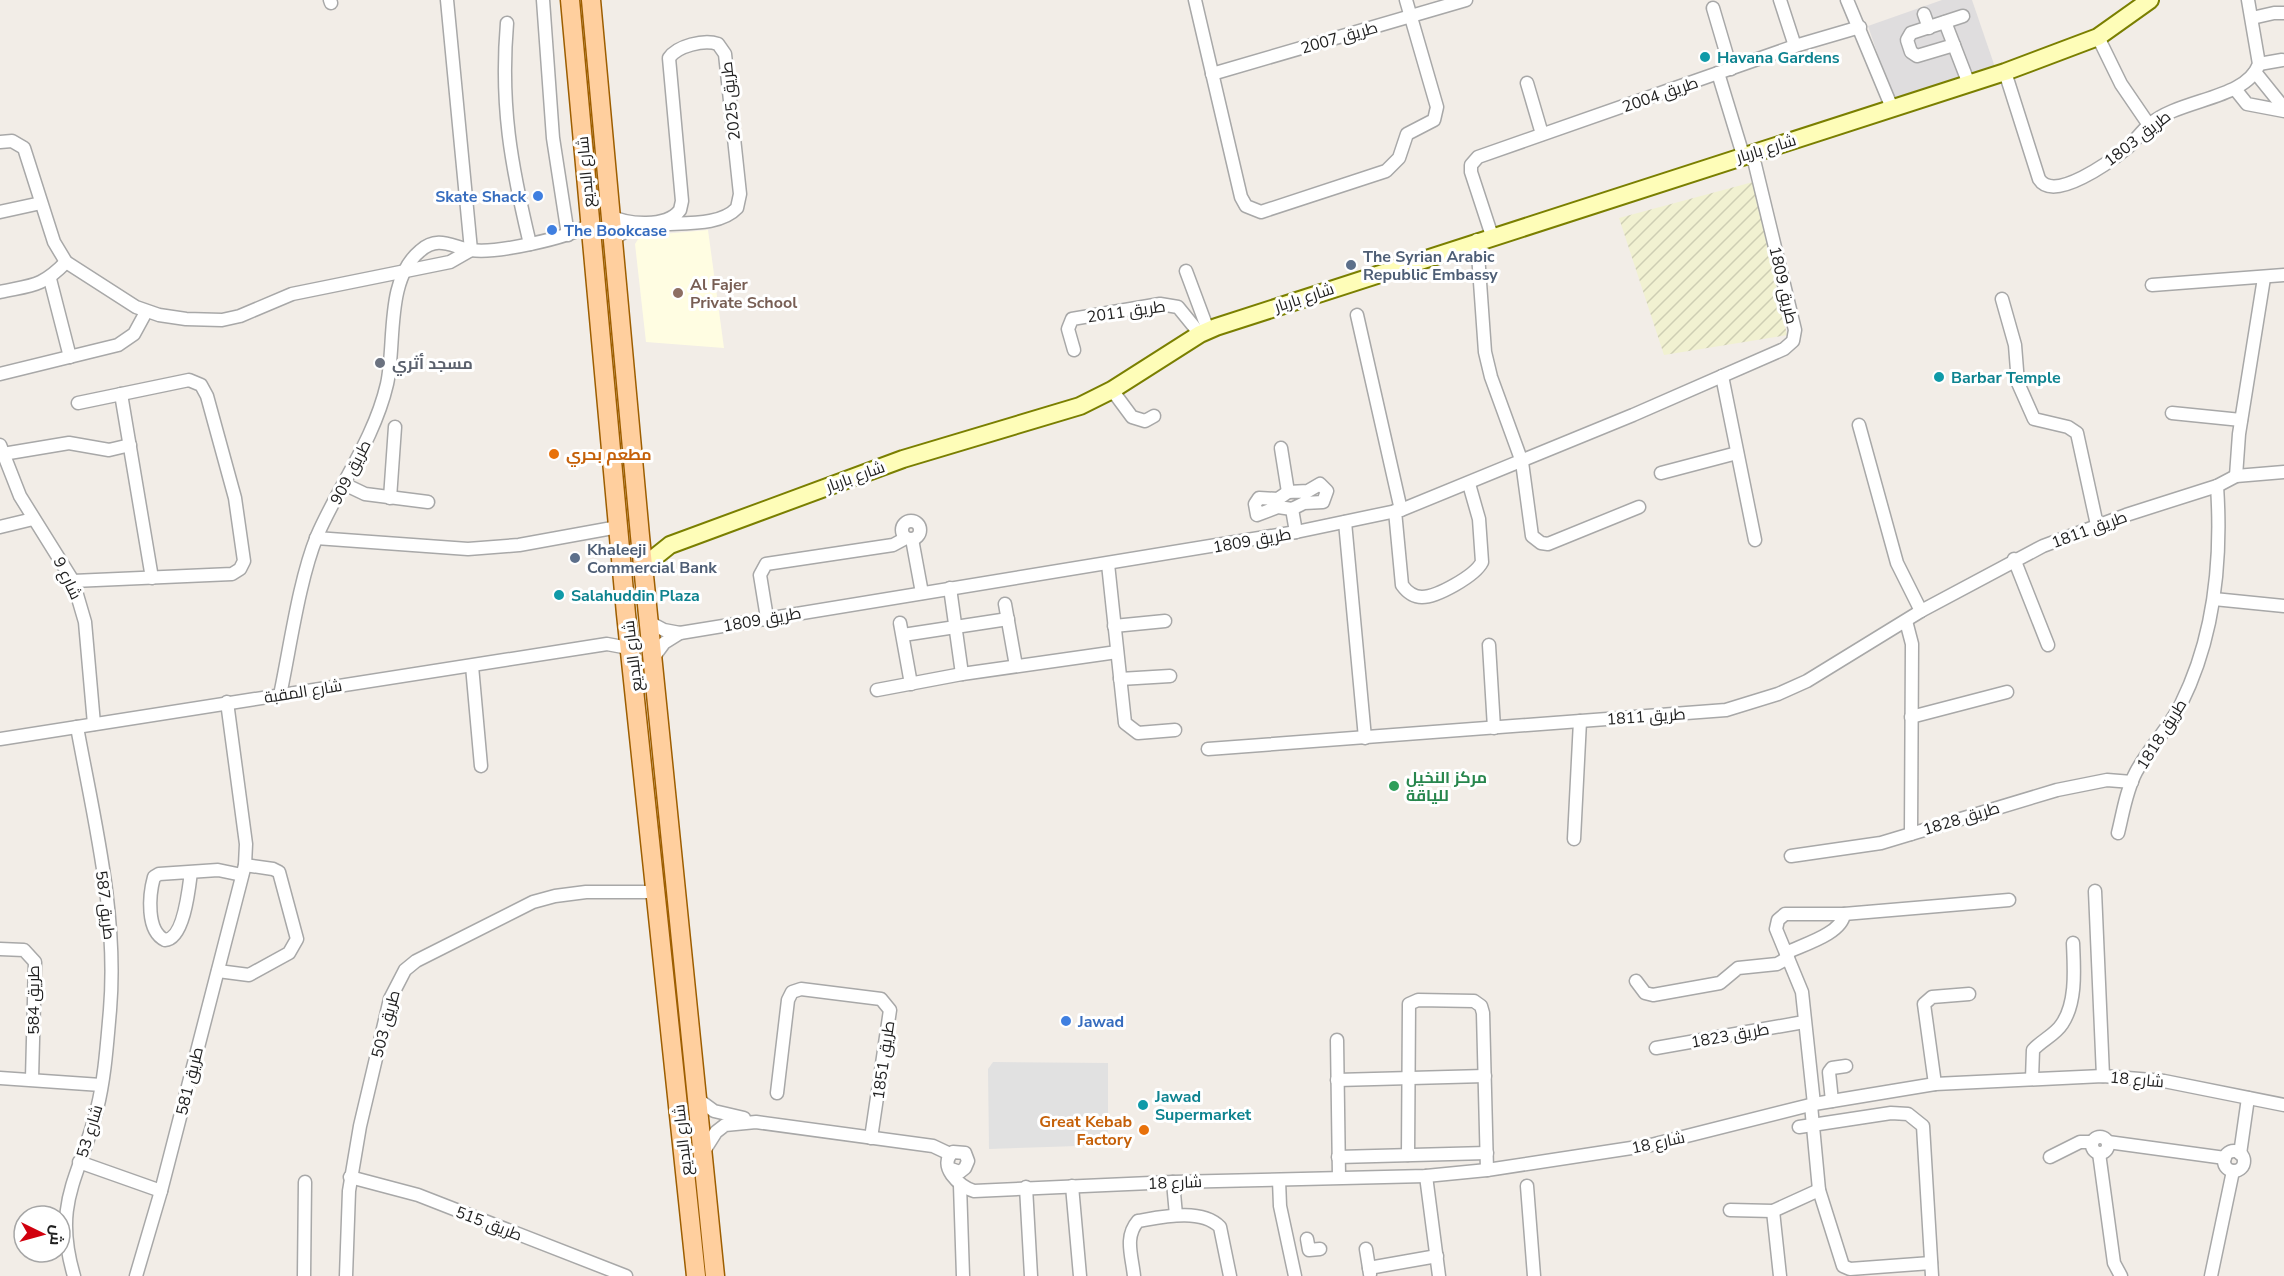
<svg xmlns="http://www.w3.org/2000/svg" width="2284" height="1276" viewBox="0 0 2284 1276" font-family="'Nunito Sans',Cairo,sans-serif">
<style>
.residential{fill:#dfddde}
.education{fill:#fffde2}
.farmland{fill:url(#farmland-furrows)}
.parking{fill:#e1e1e1}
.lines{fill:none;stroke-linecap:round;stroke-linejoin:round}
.street-casing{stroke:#a8a8a8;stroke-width:15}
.secondary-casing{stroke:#7a7f00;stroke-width:20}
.primary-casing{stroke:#9d5e00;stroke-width:21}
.street{stroke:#fff;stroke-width:12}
.secondary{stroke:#fefdb8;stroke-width:16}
.primary{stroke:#ffcf9e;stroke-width:18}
.culture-dot{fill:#0f9aa8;stroke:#fff;stroke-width:2}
.shop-dot{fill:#3f7fe0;stroke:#fff;stroke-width:2}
.service-dot{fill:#5c6f8a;stroke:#fff;stroke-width:2}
.education-dot{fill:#8d6e63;stroke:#fff;stroke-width:2}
.worship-dot{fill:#6b7280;stroke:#fff;stroke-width:2}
.food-dot{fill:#e8710a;stroke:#fff;stroke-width:2}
.leisure-dot{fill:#2e9e5b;stroke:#fff;stroke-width:2}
.labels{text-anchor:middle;stroke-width:6;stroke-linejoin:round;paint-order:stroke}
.street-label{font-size:16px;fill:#212121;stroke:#fff}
.culture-label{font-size:16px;font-weight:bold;fill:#0d838f;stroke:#fff;text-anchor:start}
.shop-label{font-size:16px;font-weight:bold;fill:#366cbe;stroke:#fff;text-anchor:start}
.service-label{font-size:16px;font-weight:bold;fill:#4e5e75;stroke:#fff;text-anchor:start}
.education-label{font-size:16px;font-weight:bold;fill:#785e54;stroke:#fff;text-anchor:start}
.worship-label{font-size:16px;font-weight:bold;fill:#5b616d;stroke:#fff;text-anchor:start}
.food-label{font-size:16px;font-weight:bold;fill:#c56008;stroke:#fff;text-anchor:start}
.leisure-label{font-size:16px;font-weight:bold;fill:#27864d;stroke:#fff;text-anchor:start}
</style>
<defs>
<pattern id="farmland-furrows" width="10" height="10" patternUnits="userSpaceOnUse" patternTransform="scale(1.5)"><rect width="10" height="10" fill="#f1f1d1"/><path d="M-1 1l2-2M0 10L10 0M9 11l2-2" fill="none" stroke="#ceceb3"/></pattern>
</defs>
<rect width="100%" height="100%" fill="#f2ede7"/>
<polygon class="residential" points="1942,0 1972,0 1998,76 1897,111 1868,26"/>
<polygon class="education" points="708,230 724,348 646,342 635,244 640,236"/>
<polygon class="farmland" points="1753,182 1787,335 1664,355 1619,218"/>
<polygon class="parking" points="993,1062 1108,1063 1108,1145 989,1149 988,1069"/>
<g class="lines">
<g class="street-casing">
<g id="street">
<polyline points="330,0 331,3"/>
<polyline points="543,0 553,138 568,235"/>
<polyline points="1195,0 1241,197 1246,206 1261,212 1386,171 1399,158 1407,134 1434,120 1437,107 1406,0"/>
<polyline points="1780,0 1795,46"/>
<polyline points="1847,0 1892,108"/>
<polyline points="1713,8 1731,69"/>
<polyline points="1924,14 1929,28"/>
<polyline points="2252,18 2274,13 2284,13"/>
<polyline points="1945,22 1969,84"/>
<path d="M 507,23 C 500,105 511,165 530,244"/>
<polyline points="2098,37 2121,84 2149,125"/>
<polyline points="1954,45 1917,56 1911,52 1907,40 1911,33 1963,16"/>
<polyline points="2259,64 2282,60"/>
<path d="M 2005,72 L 2039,179 C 2054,203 2111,161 2127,148 C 2135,141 2141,132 2149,125 C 2180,98 2246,100 2259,64 L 2248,0"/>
<polyline points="2255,72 2284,108"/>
<polyline points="1718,73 1743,155"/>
<polyline points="1212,74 1466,0"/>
<polyline points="1527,83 1542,134"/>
<polyline points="2235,89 2247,104 2284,111"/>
<polyline points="0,142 12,141 24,148 54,242 66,262 136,307 159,315 186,319 222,320 240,316 292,294 450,262 471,250 447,0"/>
<polyline points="0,212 41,203"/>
<path d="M 609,215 C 627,225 667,228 680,210 L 682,201 L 669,58 C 677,46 704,39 718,44 L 725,54 L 740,194 L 737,208 C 710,237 636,210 612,242"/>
<polyline points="1492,236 1471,172 1471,165 1478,157 1795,46 1860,27"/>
<polyline points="1477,240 1485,352 1491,377 1522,462 1532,536 1541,543 1548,544 1639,507"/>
<polyline points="1186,271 1208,330"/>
<polyline points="50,279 70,357"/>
<polyline points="2152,285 2284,275"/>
<path d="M 0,292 C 32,285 42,287 66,262"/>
<polyline points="2002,299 2015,345 2018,383 2034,419 2068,427 2077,433 2097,525"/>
<polyline points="1357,315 1401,510"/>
<polyline points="1074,350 1068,329 1072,319 1160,304 1178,307 1200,334"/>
<polyline points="0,374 118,345 134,334 146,312"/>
<polyline points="1722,376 1755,540"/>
<polyline points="1112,390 1132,417 1145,421 1154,416"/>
<polyline points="121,394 152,578"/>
<polyline points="2172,413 2241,420"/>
<polyline points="1859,425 1897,563 1921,611"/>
<polyline points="0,445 20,496 73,581 85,622 94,724"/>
<polyline points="1281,448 1288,492"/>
<polyline points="3,454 69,443 109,450 130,445"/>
<polyline points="1661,473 1737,453"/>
<polyline points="2236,476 2239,434 2264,278"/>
<polyline points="344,484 365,494 428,502"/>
<polygon points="1320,484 1327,491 1323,502 1304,503 1292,509 1278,507 1257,515 1255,504 1259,498 1278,499 1288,492 1308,491"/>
<polyline points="390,498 395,427"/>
<polyline points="1292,509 1296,532"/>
<path d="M 1395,511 L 1402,585 C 1407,592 1413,597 1422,597 C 1437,597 1475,576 1482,562 L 1479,519 L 1469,484"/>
<circle cx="911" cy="530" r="9"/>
<polyline points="1345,522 1365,738"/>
<polyline points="0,527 33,519"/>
<polyline points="316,538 468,549 519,545 618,527"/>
<polyline points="912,539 922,593"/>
<polyline points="2014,559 2048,645"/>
<polyline points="1108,564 1125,723 1138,733 1175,730"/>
<polyline points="73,581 232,574 240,569 244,561 235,498 207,396 201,385 189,380 78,403"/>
<polyline points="950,588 962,674"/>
<polyline points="2214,599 2284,606"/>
<polyline points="1005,604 1016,666"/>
<polyline points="767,618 760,575 766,564 893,545 906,538"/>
<polyline points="1906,621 1912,644 1911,834"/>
<polyline points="649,622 664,630 680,633"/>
<polyline points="900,623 911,684"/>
<polyline points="1114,626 1165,621"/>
<polyline points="903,635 1008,619"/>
<polyline points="1489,645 1494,728"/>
<polyline points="653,658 664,643 680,633 1296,532 1401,510 1633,415 1784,349 1793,341 1795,330 1752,152"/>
<polyline points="472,666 481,766"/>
<polyline points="1120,679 1170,676"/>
<polyline points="877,690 962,674 1117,652"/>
<path d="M 280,695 C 290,648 299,580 317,536 C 339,485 374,440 387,384 C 396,343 385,280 420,251 C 438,235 452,247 471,250 C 495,254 568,238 589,225"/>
<polyline points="1911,717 2007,692"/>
<polyline points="0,739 607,644 623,647 631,653"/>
<polyline points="1208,749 1726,710 1778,694 1807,681 1921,611 2043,546 2126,515 2217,486 2236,476 2284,472"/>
<path d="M 2118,833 C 2123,813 2126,791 2136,772 C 2149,748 2169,728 2181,704 C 2215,636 2222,560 2217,486"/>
<polyline points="1574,839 1580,721"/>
<polyline points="1791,856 1881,843 2057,790 2107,780 2132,782"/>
<path d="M 191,872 C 189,888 184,939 165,940 C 146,931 149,895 154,877 L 159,874 L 218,870 L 242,875"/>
<polyline points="2095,891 2103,1076"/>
<polyline points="0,949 24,950 35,962 32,1079"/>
<path d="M 1786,953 C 1802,945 1842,934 1844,914"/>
<polyline points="218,971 249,975 289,953 297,939 279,872 273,869 245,865"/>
<polyline points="1636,981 1645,993 1653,995 1720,983 1738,968 1777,964 1788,958"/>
<polyline points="1337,1040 1339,1177"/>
<polyline points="1656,1048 1804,1022"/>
<polyline points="0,1078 101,1085"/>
<path d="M 2032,1079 L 2033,1050 C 2042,1040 2055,1035 2062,1024 C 2077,1002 2074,968 2073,943"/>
<polyline points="1337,1080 1485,1076"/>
<polyline points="1935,1084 1924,1004 1932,997 1969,994"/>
<polyline points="777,1093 788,1000 792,992 801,989 881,999 890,1010 871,1138"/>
<polyline points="699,1100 714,1111 744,1118"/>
<polyline points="1832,1101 1829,1072 1832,1068 1846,1066"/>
<polyline points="1814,1104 1802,992 1776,929 1778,920 1785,914 1844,914 2009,900"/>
<polyline points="1811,1105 1819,1190 1843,1266 1850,1269 1931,1263"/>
<polyline points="1799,1127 1891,1113 1908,1114 1923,1126 1932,1276"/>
<circle cx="2100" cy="1145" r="8"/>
<polyline points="2108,1142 2225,1158"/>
<polyline points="704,1151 716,1132 725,1125 756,1122 933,1146 950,1154"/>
<circle cx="2234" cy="1161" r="10"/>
<polyline points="2099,1153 2114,1263 2121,1276"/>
<polyline points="2240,1154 2248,1098"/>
<polyline points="1408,1155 1409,1004 1418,1000 1474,1001 1481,1006 1483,1013 1487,1170"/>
<polyline points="1338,1157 1487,1153"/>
<polyline points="2050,1157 2080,1142 2092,1142"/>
<polyline points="79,1162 161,1191"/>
<path d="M 951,1169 L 960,1172 L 965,1168 L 968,1161 L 965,1153 L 953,1152 C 937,1165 959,1187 974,1191 L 1173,1182 L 1426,1176 L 1487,1170 L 1651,1145 L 1814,1104 L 1935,1084 L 2103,1076 L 2164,1081 L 2284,1105"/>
<polyline points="1426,1176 1439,1276"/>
<polyline points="350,1177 418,1195 626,1276"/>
<polyline points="1279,1180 1280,1206 1295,1276"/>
<polyline points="1173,1182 1176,1215"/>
<polyline points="960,1185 963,1276"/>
<polyline points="1072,1186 1080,1276"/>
<polyline points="1527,1186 1534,1276"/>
<polyline points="1026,1187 1031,1276"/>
<polyline points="1730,1210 1773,1211 1819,1190"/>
<polyline points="1773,1211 1780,1276"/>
<polyline points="1307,1239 1309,1250 1320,1249"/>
<polyline points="1366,1249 1370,1274"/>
<polyline points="1369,1268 1437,1256"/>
<path d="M 74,1276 C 52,1201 80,1178 97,1109 C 105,1077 107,1043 110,1010 C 118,914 94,820 77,727"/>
<polyline points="136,1276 161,1191 245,865 246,844 227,702"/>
<polyline points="304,1276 305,1182"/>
<polyline points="346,1276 349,1191 360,1126 390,999 405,970 416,961 533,902 555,896 586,892 657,892"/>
<path d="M 1134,1276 C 1132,1256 1124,1237 1138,1221 C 1162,1217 1201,1208 1220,1227 L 1230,1276"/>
<polyline points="2211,1276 2233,1171"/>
</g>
</g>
<g class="secondary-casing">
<polyline id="secondary" points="644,573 655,557 670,545 903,459 1080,406 1112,390 1200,334 1216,327 2005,72 2098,37 2150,0"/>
</g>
<g class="primary-casing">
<g id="primary">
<polyline points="570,0 626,614 696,1276"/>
<polyline points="591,0 640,536 715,1276"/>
</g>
</g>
<use href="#street" class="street"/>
<use href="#secondary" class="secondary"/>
<use href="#primary" class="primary"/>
</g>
<g class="culture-dot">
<circle cx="1705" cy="57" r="6"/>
<circle cx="1939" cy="377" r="6"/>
<circle cx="559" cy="595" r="6"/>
<circle cx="1143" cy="1105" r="6"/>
</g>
<g class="shop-dot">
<circle cx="538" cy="196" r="6"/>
<circle cx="552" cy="230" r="6"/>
<circle cx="1066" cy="1021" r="6"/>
</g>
<g class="service-dot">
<circle cx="1351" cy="265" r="6"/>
<circle cx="575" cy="558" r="6"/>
</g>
<circle class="education-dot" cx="678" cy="293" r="6"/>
<circle class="worship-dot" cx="380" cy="363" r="6"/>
<g class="food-dot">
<circle cx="554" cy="454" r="6"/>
<circle cx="1144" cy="1130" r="6"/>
</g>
<circle class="leisure-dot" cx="1394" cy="786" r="6"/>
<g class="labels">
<g class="street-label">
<text transform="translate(1339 37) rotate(-16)" y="6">طريق 2007</text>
<text transform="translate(1660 94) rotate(-19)" y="6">طريق 2004</text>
<text transform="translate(730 101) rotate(-96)" y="6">طريق 2025</text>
<text transform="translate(2137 138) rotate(-38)" y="6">طريق 1803</text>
<text transform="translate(1766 148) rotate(-17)" y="6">شارع باربار</text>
<text transform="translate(585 172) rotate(-95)" y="6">شارع البديع</text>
<text transform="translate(1784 285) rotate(77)" y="6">طريق 1809</text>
<text transform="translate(1304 297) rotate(-18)" y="6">شارع باربار</text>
<text transform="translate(1126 311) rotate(-8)" y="6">طريق 2011</text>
<text transform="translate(350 472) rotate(-63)" y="6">طريق 909</text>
<text transform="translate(855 476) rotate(-20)" y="6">شارع باربار</text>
<text transform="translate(2089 529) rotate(-20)" y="6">طريق 1811</text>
<text transform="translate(1252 540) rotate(-10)" y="6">طريق 1809</text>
<text transform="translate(68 578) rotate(65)" y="6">شارع 9</text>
<text transform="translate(762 619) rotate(-10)" y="6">طريق 1809</text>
<text transform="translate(632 656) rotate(-97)" y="6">شارع البديع</text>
<text transform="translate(303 691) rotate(-9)" y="6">شارع المقبة</text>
<text transform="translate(1646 716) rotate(-4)" y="6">طريق 1811</text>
<text transform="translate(2161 734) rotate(-58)" y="6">طريق 1818</text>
<text transform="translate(1961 818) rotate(-17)" y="6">طريق 1828</text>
<text transform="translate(106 905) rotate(83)" y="6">طريق 587</text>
<text transform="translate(33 1000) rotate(-90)" y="6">طريق 584</text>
<text transform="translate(385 1024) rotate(-75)" y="6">طريق 503</text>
<text transform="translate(1730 1035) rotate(-10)" y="6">طريق 1823</text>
<text transform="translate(883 1060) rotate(-82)" y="6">طريق 1851</text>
<text transform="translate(2137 1079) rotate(5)" y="6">شارع 18</text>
<text transform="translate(189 1081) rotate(-76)" y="6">طريق 581</text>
<text transform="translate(89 1131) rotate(-73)" y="6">شارع 53</text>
<text transform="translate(682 1140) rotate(-96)" y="6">شارع البديع</text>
<text transform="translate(1658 1142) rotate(-12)" y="6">شارع 18</text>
<text transform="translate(1175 1182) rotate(-2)" y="6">شارع 18</text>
<text transform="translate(489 1223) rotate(21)" y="6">طريق 515</text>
</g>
<g class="culture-label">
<text x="1717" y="63">Havana Gardens</text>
<text x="1951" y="383">Barbar Temple</text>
<text x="571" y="601">Salahuddin Plaza</text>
<text x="1155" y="1102">Jawad<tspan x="1155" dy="18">Supermarket</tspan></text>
</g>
<g class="shop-label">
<text x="526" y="202" text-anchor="end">Skate Shack</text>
<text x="564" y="236">The Bookcase</text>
<text x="1078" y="1027">Jawad</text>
</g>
<g class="service-label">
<text x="1363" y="262">The Syrian Arabic<tspan x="1363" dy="18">Republic Embassy</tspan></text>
<text x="587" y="555">Khaleeji<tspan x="587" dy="18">Commercial Bank</tspan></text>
</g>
<g class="education-label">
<text x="690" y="290">Al Fajer<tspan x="690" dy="18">Private School</tspan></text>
</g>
<g class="worship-label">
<text x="392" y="369">مسجد أثري</text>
</g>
<g class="food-label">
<text x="566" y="460">مطعم بحري</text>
<text x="1132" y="1127" text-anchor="end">Great Kebab<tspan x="1132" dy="18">Factory</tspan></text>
</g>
<g class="leisure-label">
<text x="1406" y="783">مركز النخيل<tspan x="1406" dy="18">للياقة</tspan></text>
</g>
</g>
<g transform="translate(42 1234) rotate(95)"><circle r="28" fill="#ffffff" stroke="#a6a6a6" stroke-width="1.5"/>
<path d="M0-4.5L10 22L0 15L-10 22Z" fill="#d1000e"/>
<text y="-9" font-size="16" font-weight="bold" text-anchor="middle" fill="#212121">ش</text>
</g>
</svg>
